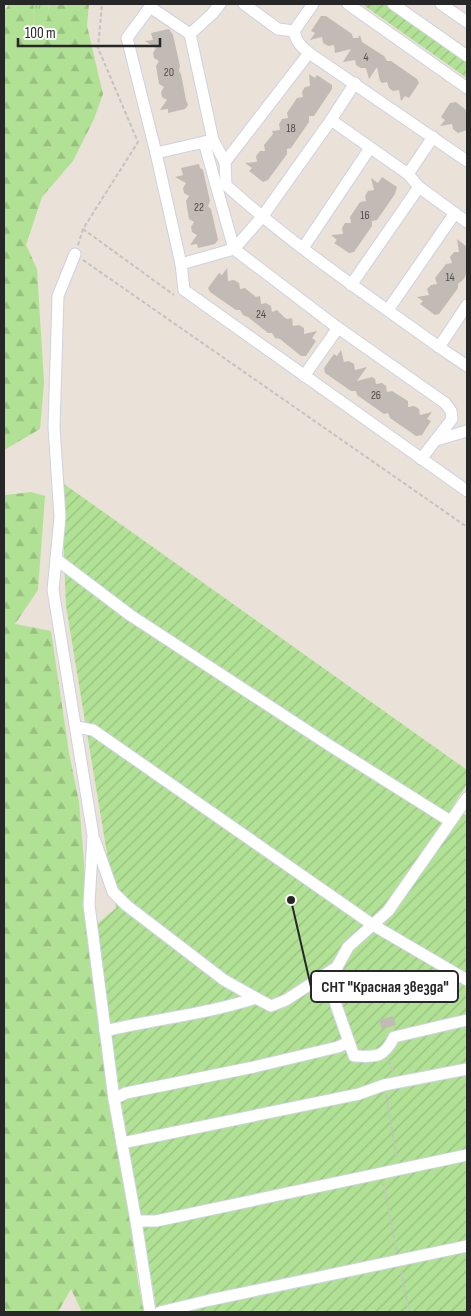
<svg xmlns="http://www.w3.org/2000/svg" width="471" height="1316" viewBox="0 0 471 1316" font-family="'Sofia Sans Condensed',sans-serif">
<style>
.grass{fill:url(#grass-tufts)}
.forest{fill:url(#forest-firs)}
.garden{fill:url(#garden-furrows)}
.building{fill:#c2bbb5}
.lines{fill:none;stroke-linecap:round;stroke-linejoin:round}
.minor-casing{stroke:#cdd2e0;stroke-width:13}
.path{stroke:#c3c3c3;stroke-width:2;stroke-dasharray:4 2.5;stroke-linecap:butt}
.minor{stroke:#fff;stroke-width:11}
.labels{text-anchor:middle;stroke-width:4.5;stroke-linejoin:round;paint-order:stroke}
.number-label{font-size:12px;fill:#4e4c4a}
.leader{fill:none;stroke:#272727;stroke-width:2}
.callout-dot{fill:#272727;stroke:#fff;stroke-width:2}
.callout{fill:#fff;stroke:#272727;stroke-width:2}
.callout-label{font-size:16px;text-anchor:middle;font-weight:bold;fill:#272727}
</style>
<defs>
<pattern id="grass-tufts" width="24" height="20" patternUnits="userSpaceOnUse" patternTransform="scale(1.25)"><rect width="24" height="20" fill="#b1e194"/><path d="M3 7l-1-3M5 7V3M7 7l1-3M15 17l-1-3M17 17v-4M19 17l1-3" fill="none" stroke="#98c180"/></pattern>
<pattern id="forest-firs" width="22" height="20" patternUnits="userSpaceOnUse" patternTransform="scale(1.25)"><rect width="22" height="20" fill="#b1e194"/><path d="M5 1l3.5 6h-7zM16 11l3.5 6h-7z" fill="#98c180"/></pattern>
<pattern id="garden-furrows" width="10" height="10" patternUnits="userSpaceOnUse" patternTransform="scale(1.25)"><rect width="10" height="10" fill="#b1e194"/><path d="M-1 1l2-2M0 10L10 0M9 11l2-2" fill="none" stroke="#98c180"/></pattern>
</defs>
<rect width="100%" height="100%" fill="#eae1d8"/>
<polygon class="grass" points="33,4 49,4 47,21 35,28"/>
<g class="forest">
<polygon points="9,4 33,4 35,28 47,20 49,4 89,4 87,26 103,94 94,119 73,161 42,197 26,245 37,269 44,383 40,429 4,450 4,12"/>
<polygon points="31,492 45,496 38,590 15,624 51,631 69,753 79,802 88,911 138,1282 144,1312 82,1312 71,1289 58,1312 4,1312 4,494 6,495"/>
</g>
<g class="garden">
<polygon points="362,4 402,4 467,48 467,78"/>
<polygon points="64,484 467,770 467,784 453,806 467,816 467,1312 157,1312 120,1096 96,925 116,908 66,606 63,533"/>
</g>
<g class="building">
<polygon points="321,16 326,16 352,34 353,38 358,38 360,35 362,42 384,56 387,61 391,61 417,79 419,83 409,98 405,96 401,101 399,90 393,91 389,88 387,82 382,83 380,81 377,67 369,79 366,68 361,68 356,65 355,60 343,62 351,49 335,53 334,45 328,46 323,43 322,37 310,40 315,33 311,31"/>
<polygon points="169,29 173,35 180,66 179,71 181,74 186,100 188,105 185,109 168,113 168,109 160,110 167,100 162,97 161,92 164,87 159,84 156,66 159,61 154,58 153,53 156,48 145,41 153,40 151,33"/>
<polygon points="309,74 315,78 317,75 332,85 332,89 314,116 309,116 309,122 291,148 287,149 287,154 268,180 263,182 249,171 252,168 245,163 257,162 256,156 260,151 265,151 264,145 273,134 272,131 280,130 279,124 282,119 288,118 287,113 297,98 303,97 302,92 305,87 310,86"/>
<polygon points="456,102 467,111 467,130 458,133 453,129 452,124 440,126 445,120 441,117 450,103"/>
<polygon points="199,164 200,168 203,170 210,201 208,206 211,209 218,240 215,244 198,248 197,244 190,245 197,235 192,232 191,227 194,222 189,219 186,201 189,196 184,193 183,188 186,183 175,177 183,175 181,168"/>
<polygon points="382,177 397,187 395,194 377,220 372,221 372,226 354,252 349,253 334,243 337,240 331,235 343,234 342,228 345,223 351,223 350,217 360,202 366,201 365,196 368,191 374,190 371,178 378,183"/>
<polygon points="457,239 467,247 467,272 464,279 458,284 458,288 439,314 435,315 420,304 423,301 417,297 429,295 427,289 431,285 437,284 435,278 446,264 452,263 450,257 454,252 459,252"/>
<polygon points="227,268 228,281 234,280 239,283 240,289 245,288 256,297 260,296 261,304 266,303 271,306 272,312 277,310 285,318 288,319 292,318 293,326 299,325 304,328 304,334 317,331 312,338 316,341 306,356 301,356 280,339 275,338 272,333 268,333 248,317 243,315 240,310 236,310 210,292 208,288 219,273 222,275"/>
<polygon points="341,350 344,362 349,361 354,364 355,370 367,367 357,381 372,377 375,379 376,384 382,383 386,386 387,392 392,391 408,401 408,407 414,406 419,409 420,415 432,412 427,419 431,421 422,435 416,436 390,418 388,413 384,414 357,395 356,391 351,391 325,373 324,368 334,354 337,356"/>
<polygon points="393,1016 396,1025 382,1029 379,1020"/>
</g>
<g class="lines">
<g class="minor-casing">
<g id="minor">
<polyline points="244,4 278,29 294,31"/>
<polyline points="348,4 467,88"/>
<polyline points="393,4 467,56"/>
<polyline points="441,4 467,22"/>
<polyline points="190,34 212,14 220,4"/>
<path d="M 309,53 C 301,46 296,42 294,31 L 313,4"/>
<polyline points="331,120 355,83"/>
<polyline points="204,142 234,249 334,325 445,403 451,411 452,419 421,459"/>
<polyline points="156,153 127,38 150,7 190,34 213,140"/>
<path d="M 467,161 L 309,53 L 225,162 L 226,185 C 292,245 367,295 439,347 L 467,305"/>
<polyline points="225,162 213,140 156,153 181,264 234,249 262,217 331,120 408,174 419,187 467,222"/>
<polyline points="408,174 433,137"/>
<polyline points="303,248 370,148"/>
<polyline points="75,254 58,296 54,427 60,517 53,590 93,835 89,905 114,1099 136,1221 150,1312"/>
<polyline points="181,264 184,290 467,491"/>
<polyline points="351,285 419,187"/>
<polyline points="388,310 455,213"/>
<polyline points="439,347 467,366"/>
<polyline points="304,376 338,328"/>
<polyline points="436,440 467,431"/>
<polyline points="56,559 130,615 329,745 450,821"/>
<polyline points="76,727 93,730 373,925 467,980"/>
<path d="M 467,798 L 388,911 L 348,947 L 337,967 L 333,983 L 336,1005 L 354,1056 C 376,1057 384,1058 394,1037 L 467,1020"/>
<polyline points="95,841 113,892 126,905 224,980 256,998"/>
<path d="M 105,1031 C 155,1019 207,1014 256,998 L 271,1006 L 286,1000 L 337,967"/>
<polyline points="114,1099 126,1093 254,1067 338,1047 349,1042"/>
<polyline points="122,1143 359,1094 384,1085 467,1069"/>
<polyline points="136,1221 156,1221 467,1155"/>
<polyline points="160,1312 210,1300 467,1246"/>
</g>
</g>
<g class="path">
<polyline points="83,229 174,295"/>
<polyline points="78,245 83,229 138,142 98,48 102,4"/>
<polyline points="83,260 467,527"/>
<polyline points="389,1061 393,1073"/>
<polyline points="386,1095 397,1159"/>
<polyline points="383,1183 397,1252"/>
<polyline points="401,1271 409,1312"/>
</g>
<use href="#minor" class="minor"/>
</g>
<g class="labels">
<g class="number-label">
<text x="366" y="61">4</text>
<text x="169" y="76">20</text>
<text x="291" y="132">18</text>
<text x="199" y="211">22</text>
<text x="365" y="219">16</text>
<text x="450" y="281">14</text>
<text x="261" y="318">24</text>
<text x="376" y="399">26</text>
</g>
</g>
<path class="leader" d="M291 900L311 987"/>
<circle class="callout-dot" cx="291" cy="900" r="5"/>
<rect class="callout" x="311" y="971" width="147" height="31" rx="5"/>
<g class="callout-label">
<text x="385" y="992">СНТ "Красная звезда"</text>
</g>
<rect width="471" height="1316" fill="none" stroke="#272727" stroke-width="10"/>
<path d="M18 38v8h142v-8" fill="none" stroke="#272727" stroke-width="2.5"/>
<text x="25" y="38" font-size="15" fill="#272727" stroke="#ffffff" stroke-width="4" paint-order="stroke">100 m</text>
</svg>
